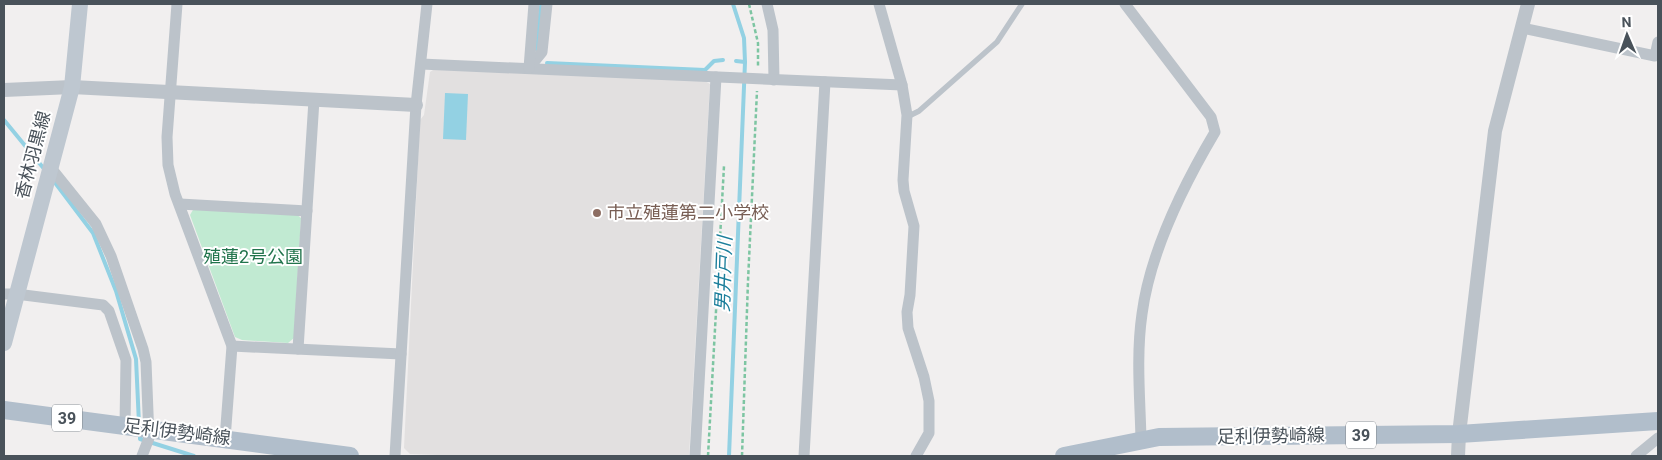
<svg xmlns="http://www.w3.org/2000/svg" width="1662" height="460" viewBox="0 0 1662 460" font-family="Roboto,'Noto Sans JP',sans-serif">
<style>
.education{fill:#e2e0e0}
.green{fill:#c1ead2}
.water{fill:#93d1e3}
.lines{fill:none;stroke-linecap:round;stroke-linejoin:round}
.stream{stroke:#93d1e3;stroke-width:4}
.path{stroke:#7dc5a2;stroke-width:2.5;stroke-dasharray:4 2.5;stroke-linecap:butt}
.service{stroke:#bcc3ca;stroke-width:5.5}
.minor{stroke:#bcc3ca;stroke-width:11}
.tertiary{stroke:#bcc3ca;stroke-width:14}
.secondary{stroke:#bec7d0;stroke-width:16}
.primary{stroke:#b1becb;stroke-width:18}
.education-dot{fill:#8d6e63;stroke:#fff;stroke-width:2}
.labels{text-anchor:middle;stroke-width:4;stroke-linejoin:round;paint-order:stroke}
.shield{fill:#fff;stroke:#80868c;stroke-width:1}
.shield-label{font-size:16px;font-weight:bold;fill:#49525a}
.street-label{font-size:18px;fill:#49525a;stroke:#fff}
.education-label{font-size:18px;fill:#785e54;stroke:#fff;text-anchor:start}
.park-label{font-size:18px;fill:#21744c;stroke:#fff}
.water-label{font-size:19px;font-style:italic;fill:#1b7e9b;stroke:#fff}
</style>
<rect width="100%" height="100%" fill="#f1efef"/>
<polygon class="education" points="436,68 705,81 710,84 689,456 464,456 410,454 404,448 420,120 424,115 430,72"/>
<polygon class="green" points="194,208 296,214 301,218 294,338 288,343 242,340 235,337 190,215"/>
<polygon class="water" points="445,93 468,94 466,140 443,139"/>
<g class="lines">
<g class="stream">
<polyline points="536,49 541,6"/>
<polyline points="736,61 745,62"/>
<polyline points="547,63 705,70 714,61 723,60"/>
<polyline points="4,120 45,170"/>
<polyline points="53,180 93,233 116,291 136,359 139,424"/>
<polyline points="140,434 140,439 194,456"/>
<polyline points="729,456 745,62 744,38 733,4"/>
</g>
<g class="path">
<polyline points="749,4 758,43 758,68"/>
<polyline points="708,456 724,166"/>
<polyline points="742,456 748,281 757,91"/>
</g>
<polyline class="service" points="907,117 919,111 997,42 1022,4"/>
<g class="minor">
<polyline points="177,4 167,137 168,165 175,194 232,346 225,439"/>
<polyline points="767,4 773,30 774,80"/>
<polyline points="879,4 902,85 907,115 903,180 904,191 914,226 910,295 907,312 908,328 924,377 929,401 929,433 916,456"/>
<path d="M 1125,4 L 1211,117 L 1215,132 C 1183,186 1150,252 1142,314 C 1136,355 1140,398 1141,439"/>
<polyline points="1522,28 1655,56 1658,42"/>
<polyline points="421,64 902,85"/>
<polyline points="529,68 542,52 547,4"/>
<polyline points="529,68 534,4"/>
<polyline points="51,168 96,224 111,256 143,349 146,362 149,438 142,456"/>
<polyline points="180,204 307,211"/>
<polyline points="4,294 16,294 103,305 109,311 126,360 125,426"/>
<polyline points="232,346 401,354"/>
<polyline points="298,349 314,100"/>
<polyline points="395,456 416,105 427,4"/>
<polyline points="695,456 716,77"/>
<polyline points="804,456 825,82"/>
<polyline points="1636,456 1658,438"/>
</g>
<g class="tertiary">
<polyline points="4,90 72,87 416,105"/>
<polyline points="1458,456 1459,434 1495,131 1528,4"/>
</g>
<polyline class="secondary" points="4,343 72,87 80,4"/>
<g class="primary">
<polyline points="4,410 350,456"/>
<polyline points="1064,456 1159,437 1459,434 1658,421"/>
</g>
</g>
<circle class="education-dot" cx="597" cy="213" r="5"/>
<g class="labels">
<g class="shield">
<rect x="52" y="404.5" width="30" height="27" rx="4"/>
<rect x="1346" y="421.5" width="30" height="27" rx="4"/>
</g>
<g class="shield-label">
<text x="67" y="424">39</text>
<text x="1361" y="441">39</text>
</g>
<g class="street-label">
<text transform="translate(33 155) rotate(-75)" y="6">香林羽黒線</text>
<text transform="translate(177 432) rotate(7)" y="6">足利伊勢崎線</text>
<text transform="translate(1271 436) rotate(-1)" y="6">足利伊勢崎線</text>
</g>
<g class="education-label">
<text x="607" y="219">市立殖蓮第二小学校</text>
</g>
<g class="park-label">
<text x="253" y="263">殖蓮2号公園</text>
</g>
<g class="water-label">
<text transform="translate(723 274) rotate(-88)" y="7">男井戸川</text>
</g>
</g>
<rect width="1662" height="460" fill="none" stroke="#49525a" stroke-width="10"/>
<g transform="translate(1627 35) rotate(358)" stroke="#ffffff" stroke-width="4" paint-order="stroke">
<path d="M0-4L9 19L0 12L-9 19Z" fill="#49525a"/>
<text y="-8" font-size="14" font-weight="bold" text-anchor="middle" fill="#49525a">N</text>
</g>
</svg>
